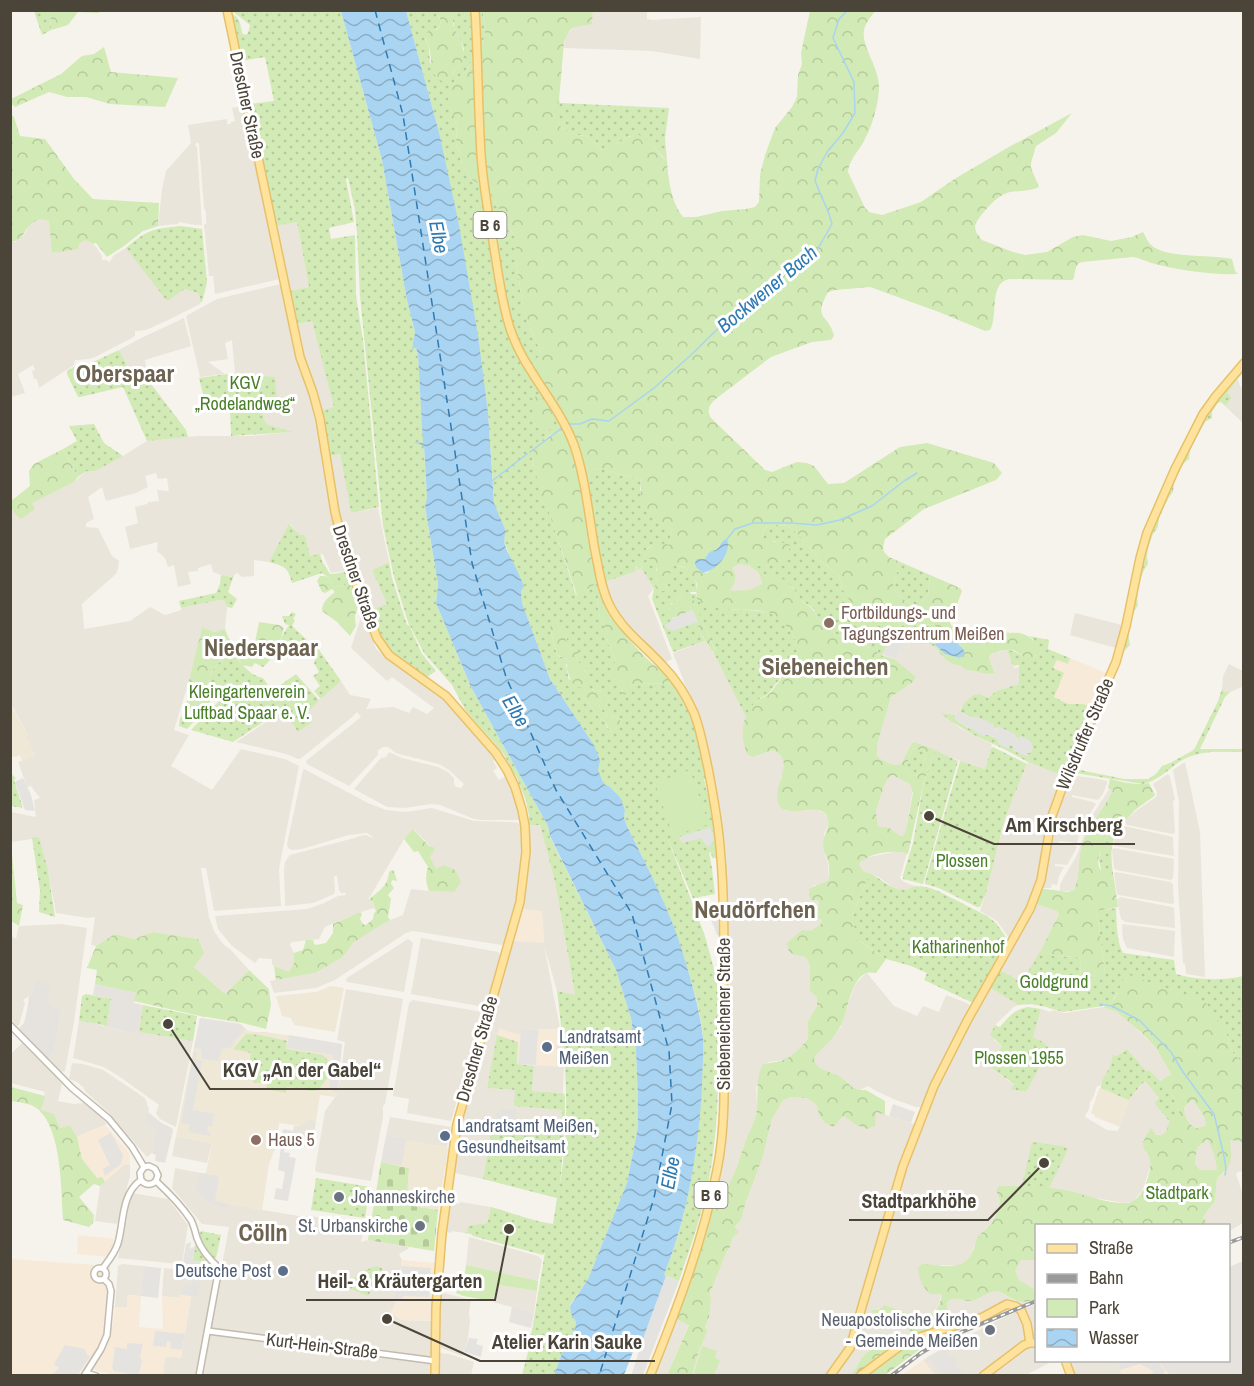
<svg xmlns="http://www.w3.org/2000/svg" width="1254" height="1386" viewBox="0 0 1254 1386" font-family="'Archivo Narrow',sans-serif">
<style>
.residential{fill:#eae5da}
.commercial{fill:#f7ead8}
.industrial{fill:#e6e2dd}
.education{fill:#efe8d6}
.green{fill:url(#green-dots);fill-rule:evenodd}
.forest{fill:url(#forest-crowns);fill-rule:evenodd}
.cemetery{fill:url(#cemetery-stones)}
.pitch{fill:#d2eab5}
.parking{fill:#e5e3e0}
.water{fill:url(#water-waves)}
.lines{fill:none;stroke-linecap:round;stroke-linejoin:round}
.stream{stroke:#a9d4f2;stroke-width:1.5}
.ferry{stroke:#2e7ab2;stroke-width:1.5;stroke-dasharray:8 6;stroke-linecap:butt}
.minor-casing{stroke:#c2bbae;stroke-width:8}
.major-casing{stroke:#e6c16a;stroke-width:10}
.minor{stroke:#fff;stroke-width:5}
.major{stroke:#ffe39c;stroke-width:7}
.rail-casing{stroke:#9a9a9a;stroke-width:4}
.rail{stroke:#fff;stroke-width:1.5;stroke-dasharray:4.5;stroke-linecap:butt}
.education-dot{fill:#8d6e63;stroke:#fff;stroke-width:2}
.service-dot{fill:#5c6f8a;stroke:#fff;stroke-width:2}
.worship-dot{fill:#6b7280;stroke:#fff;stroke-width:2}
.labels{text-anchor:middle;stroke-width:6;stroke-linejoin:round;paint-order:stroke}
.shield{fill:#fff;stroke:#817c74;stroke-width:1.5}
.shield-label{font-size:16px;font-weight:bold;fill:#4b4439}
.street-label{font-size:18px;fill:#4b4439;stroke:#fff}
.park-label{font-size:18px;fill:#4a7f2a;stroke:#fff}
.education-label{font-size:18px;fill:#785e54;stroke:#fff;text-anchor:start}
.service-label{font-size:18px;fill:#4e5e75;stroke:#fff;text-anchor:start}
.worship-label{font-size:18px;fill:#5b616d;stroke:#fff;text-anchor:end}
.water-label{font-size:20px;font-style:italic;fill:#2e7ab2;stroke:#fff}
.district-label{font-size:24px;font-weight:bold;fill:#6e6250;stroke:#fff}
.leader{fill:none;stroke:#4b4439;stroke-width:2}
.callout-dot{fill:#4b4439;stroke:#fff;stroke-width:2}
.callout-label{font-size:20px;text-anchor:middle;font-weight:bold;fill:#4b4439;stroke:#fff;stroke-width:6;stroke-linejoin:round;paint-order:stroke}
</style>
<defs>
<pattern id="green-dots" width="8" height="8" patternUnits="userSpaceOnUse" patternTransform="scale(1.5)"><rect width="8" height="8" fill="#d2eab5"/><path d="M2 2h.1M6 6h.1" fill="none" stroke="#b6ca9c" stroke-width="1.8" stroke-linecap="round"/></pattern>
<pattern id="forest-crowns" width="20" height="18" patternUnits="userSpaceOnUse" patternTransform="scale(1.5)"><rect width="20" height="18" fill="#d2eab5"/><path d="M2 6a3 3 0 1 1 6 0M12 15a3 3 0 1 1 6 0" fill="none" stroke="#b6ca9c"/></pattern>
<pattern id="cemetery-stones" width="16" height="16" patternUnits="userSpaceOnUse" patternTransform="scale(1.5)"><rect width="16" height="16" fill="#d2eab5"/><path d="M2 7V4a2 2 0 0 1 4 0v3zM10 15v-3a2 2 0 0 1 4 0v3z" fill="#b6ca9c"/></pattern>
<pattern id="water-waves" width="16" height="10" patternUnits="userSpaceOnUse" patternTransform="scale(1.5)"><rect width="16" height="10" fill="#a9d4f2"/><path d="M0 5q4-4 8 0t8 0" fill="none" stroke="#8caec5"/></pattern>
</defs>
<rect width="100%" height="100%" fill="#f6f3ec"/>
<g class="residential">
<polygon points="593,11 647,11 647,19 652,20 701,17 700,59 652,51 564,48 566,36 574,27 578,25 592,24"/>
<polygon points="245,106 267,205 268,226 280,279 215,294 213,276 209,276 204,224 206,224 206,212 204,208 199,143 196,143 195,145 197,147 202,225 195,225 179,222 178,224 158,226 162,190 166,171 191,143 188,125 227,119 227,124 231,124 231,122 235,121 232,108"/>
<polygon points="39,219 49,221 53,253 79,244 85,240 93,244 97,248 102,256 102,260 106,260 109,262 111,260 113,256 126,248 167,300 185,289 198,293 201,297 200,301 202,302 198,305 168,320 146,330 135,331 135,336 130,339 95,357 89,359 75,360 74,365 39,388 37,379 34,379 32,371 35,370 33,365 18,374 25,393 11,397 11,242 15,242 24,235 30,224"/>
<polygon points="297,221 309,287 288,292 274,226"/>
<polygon points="281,284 292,331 293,325 312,321 335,407 330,456 340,454 351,513 378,508 389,562 372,570 387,604 366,612 350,570 331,573 323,554 310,556 305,535 300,535 290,524 269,562 254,560 254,576 242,577 237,573 231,577 221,575 213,572 211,564 198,568 198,571 188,572 191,584 178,587 174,565 168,567 165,558 157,551 158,542 130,549 125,527 138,523 135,507 147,504 148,502 159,501 157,490 169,491 167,478 158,479 156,473 145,476 148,487 136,493 106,501 102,487 88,497 94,519 86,523 86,527 98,528 112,556 119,561 117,573 82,604 84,629 130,621 150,607 165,615 181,610 181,608 220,600 225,601 227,607 225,629 216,632 202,629 188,684 174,730 189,735 171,766 212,790 241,749 285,759 299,766 279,869 281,906 214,911 206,868 201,868 209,917 214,931 223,944 230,949 249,970 225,994 194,967 198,939 153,932 134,939 115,934 96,946 91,945 95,917 88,918 56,913 48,870 39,838 11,842 11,812 36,817 34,800 40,798 31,786 27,787 18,762 35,756 26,736 28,735 11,704 10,508 13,512 74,482 87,471 123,456 147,441 197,436 252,436 290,432 266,424 260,408 275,377 235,373 232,340 225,343 228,359 208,362 225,374 200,377 186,316 217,299"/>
<polygon points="184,318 191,346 145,360 148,380 136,382 119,350 139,339"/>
<polygon points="1238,379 1240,386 1243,390 1243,423 1225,406 1232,398 1226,393"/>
<polygon points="739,564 746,564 758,572 761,579 763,595 729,595 732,568"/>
<polygon points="641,568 654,588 648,596 672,659 665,663 632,633 613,607 604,582 626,575"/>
<polygon points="363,611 371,633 374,644 377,650 413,677 444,698 497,759 493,761 497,768 493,771 499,780 506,776 518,804 521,819 519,820 482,820 474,819 440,805 431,804 405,808 387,807 354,789 381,758 386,757 389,752 402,758 438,767 448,772 454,778 454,784 456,787 461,788 464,784 449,770 439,764 403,755 396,753 388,747 383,747 378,750 378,755 349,786 307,764 306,761 361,717 357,712 351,718 300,759 298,759 286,754 236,742 284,710 298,731 306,714 318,702 318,699 321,699 341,681 350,695 371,699 366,709 393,707 409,713 413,707 427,714 434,708 392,677 387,681 351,648"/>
<polygon points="1075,613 1126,626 1119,649 1070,635"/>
<polygon points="889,638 919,643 930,644 935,647 945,659 952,664 961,666 964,669 986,674 995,672 989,658 991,654 1007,650 1014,668 1019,667 1019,684 996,691 988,698 977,695 970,697 961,708 960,712 958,712 955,715 942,713 950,721 960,728 992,744 985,769 960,761 914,742 912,743 901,764 898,765 891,764 879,758 877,755 877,745 891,697 913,682 901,666 894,659 882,655"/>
<polygon points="705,641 713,652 746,717 745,720 753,757 773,750 779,753 783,759 784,771 780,779 785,811 817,810 824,813 828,819 828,825 824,834 825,855 828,863 829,880 822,885 814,885 810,889 809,896 811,900 819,901 817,918 822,920 821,924 810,931 795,955 805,957 808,960 811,974 809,983 817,997 817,1006 808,1021 808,1039 794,1054 784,1060 768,1062 756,1088 757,1107 753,1126 744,1146 741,1157 731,1183 724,1193 725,1197 718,1208 713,1207 718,1192 727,1133 727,1073 729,1066 727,1013 728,976 725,892 726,866 719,807 704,734 673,653"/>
<polygon points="1229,664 1243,671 1243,684 1242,687 1230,692 1225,692 1222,689 1223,676"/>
<polygon points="1028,762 1066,777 1060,792 1033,903 1057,911 1059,914 1038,956 1023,980 1018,980 997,968 1012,942 997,921 980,911 986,893 1005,818"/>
<polygon points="1185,762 1200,832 1205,977 1186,974 1185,964 1183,963 1178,887 1179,802 1173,770"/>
<polygon points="304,769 368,803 386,810 406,812 432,808 474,821 511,822 518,823 521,825 523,831 524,851 518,894 504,944 501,945 413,931 406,933 335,980 316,988 274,993 270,981 315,973 343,957 353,943 368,933 390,920 403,915 411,889 429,891 454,892 436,870 430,857 430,846 414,829 404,839 368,900 373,901 375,908 360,912 325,927 319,939 291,942 290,945 294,953 294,963 289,973 272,965 272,959 259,958 255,963 232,946 218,929 215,916 307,909 322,904 338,896 346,895 346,893 341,893 339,890 337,876 334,876 335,891 334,894 313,903 286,906 285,905 284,870 285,862 290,855 358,837 359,836 366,835 372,838 373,837 367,833 349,835 302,849 292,850 288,848 287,844 303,770"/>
<polygon points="1168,774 1170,777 1175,800 1173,801 1175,832 1173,834 1127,825 1125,821 1136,811 1156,797 1157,792 1153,784"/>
<polygon points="893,775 906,781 913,789 906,829 905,833 902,836 896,834 889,828 881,828 878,826 876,811 884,786 888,778"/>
<polygon points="1073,776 1077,776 1099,779 1107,781 1107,783 1103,794 1098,800 1072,795 1072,797 1093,802 1096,804 1085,821 1064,818 1064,821 1082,824 1077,843 1059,841 1059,843 1074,845 1077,847 1076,849 1067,865 1055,864 1055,866 1064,867 1059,876 1057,885 1052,884 1051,888 1043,888 1054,819 1069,779"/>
<polygon points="1110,788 1113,790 1100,812 1083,844 1076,886 1072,891 1060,891 1060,884 1077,855 1090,819"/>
<polygon points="528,825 540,825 555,882 575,996 557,991 544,945 562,1039 564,1063 563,1093 532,1091 534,1066 538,1065 555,1066 555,1029 526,1029 520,1035 499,1029 487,1088 515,1090 515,1106 562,1110 561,1126 521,1126 504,1123 500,1134 491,1132 483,1179 454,1173 465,1109 513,941 544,942 542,912 521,909 530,852"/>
<polygon points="1124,826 1173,837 1174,856 1115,846 1113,844 1116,833 1121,827"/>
<polygon points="1114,848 1174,859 1173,878 1171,880 1116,870 1114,868 1112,850"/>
<polygon points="898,851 907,853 900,878 904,882 915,886 911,889 905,891 894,888 880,878 870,873 864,872 860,869 859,864 865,858"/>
<polygon points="1116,872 1170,882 1173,884 1174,903 1172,904 1119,895 1117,894 1114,873"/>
<polygon points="1120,897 1172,907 1174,908 1175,928 1125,922 1121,919 1117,900"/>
<polygon points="61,924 87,928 74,1022 65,1071 61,1072 48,1059 55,1049 61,1013 58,1008 32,994 23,1000 25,1003 19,1025 17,1026 11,1019 11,936 16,939 19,926"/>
<polygon points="1123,924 1175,931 1174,957 1127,948 1123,939 1122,926"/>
<polygon points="421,938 498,952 500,954 486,1005 484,1007 411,994"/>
<polygon points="408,939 411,941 413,943 404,992 347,982 346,980 347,978"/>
<polygon points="867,973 894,1006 917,1016 923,1006 939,1012 946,995 967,1003 972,1007 989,987 1016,1002 1019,1005 1014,1007 995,1025 994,1040 1002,1046 990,1067 1014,1085 1012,1089 1026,1092 1043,1060 1061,1052 1046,1046 1045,1043 1033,1037 1041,1009 1050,1012 1053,1010 1065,1013 1103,1007 1117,1012 1128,1020 1156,1048 1171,1074 1160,1081 1149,1070 1146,1071 1127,1049 1123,1051 1116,1056 1100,1086 1097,1086 1093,1098 1090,1102 1089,1109 1086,1114 1085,1117 1107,1130 1117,1131 1120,1127 1129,1100 1145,1081 1159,1098 1154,1103 1170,1122 1166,1132 1164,1134 1156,1135 1153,1132 1149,1131 1145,1139 1143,1144 1146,1153 1150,1158 1150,1167 1143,1189 1134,1201 1125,1203 1022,1186 999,1186 1000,1201 994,1220 978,1237 973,1248 973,1252 970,1257 965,1262 958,1266 940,1265 938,1294 942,1294 937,1308 929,1315 926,1316 914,1315 894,1309 882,1307 877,1310 872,1310 871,1312 894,1319 908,1329 913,1339 892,1352 860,1360 854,1372 850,1375 692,1375 699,1351 708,1330 705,1328 709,1317 711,1301 710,1293 724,1257 730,1247 733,1237 738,1231 735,1228 741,1220 745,1201 763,1156 772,1119 783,1100 791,1097 807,1098 813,1102 817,1106 819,1115 824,1122 840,1121 844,1116 856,1125 867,1129 876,1112 911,1123 921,1128 924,1121 923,1107 916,1107 896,1100 874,1090 868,1086 860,1090 852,1087 841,1077 820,1068 816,1065 814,1059 817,1053 821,1048 826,1045 841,1027 854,987 858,981"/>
<polygon points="346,989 403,999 385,1104 383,1106 383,1117 371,1181 316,1172 315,1170 325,1111 338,1093 345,1042 337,1040"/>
<polygon points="413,1000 482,1012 482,1014 451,1121 407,1113 409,1099 393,1096 409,1003"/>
<polygon points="79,1021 100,1024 102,1026 134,1034 135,1031 193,1041 176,1127 160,1119 156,1113 159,1105 120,1077 104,1067 73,1058"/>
<polygon points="22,1043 62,1084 58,1101 74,1104 83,1103 93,1109 107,1124 77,1137 70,1125 60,1128 41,1110 45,1092 11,1083 11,1054"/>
<polygon points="72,1063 83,1064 103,1070 145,1098 149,1110 144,1122 156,1130 152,1153 147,1157 107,1111 86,1092 83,1087 77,1082 69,1079"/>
<polygon points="1193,1100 1204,1116 1206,1126 1196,1128 1191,1126 1185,1116 1184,1111 1186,1106"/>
<polygon points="390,1117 451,1127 447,1147 406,1141 406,1139 386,1135"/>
<polygon points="308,1119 316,1121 312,1148 290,1144 294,1126 300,1126"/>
<polygon points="176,1136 212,1143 207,1163 172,1156"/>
<polygon points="1207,1139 1212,1147 1216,1158 1218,1170 1201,1170 1198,1168 1195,1163 1197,1148"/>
<polygon points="1229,1140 1244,1142 1243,1171 1238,1172 1236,1174 1243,1195 1243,1223 1229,1231 1228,1226 1208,1225 1203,1217 1215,1201 1217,1178 1224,1173 1231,1154"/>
<polygon points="125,1164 130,1165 130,1176 117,1224 95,1221 100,1186"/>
<polygon points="175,1168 206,1174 227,1208 228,1204 299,1216 310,1216 364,1224 361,1242 368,1240 409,1247 408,1249 399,1254 402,1260 398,1283 394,1283 394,1301 396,1302 401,1320 434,1321 430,1375 163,1375 165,1357 169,1356 181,1358 191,1297 180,1295 179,1298 162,1296 164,1268 220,1275 229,1227 202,1224 172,1188"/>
<polygon points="132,1193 168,1199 188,1225 182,1263 179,1264 118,1258"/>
<polygon points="460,1202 491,1207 487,1223 482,1224 465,1233 452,1231 451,1233 446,1232 450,1205 454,1203 459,1204"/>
<polygon points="469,1237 538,1256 542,1260 538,1281 466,1265"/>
<polygon points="1021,1260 1036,1260 1036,1290 1019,1280 1015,1271"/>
<polygon points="122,1264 143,1266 141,1296 128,1295 127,1308 115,1307 118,1266"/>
<polygon points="499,1285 537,1291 534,1313 493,1302"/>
<polygon points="993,1291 998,1291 1014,1301 1028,1302 947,1335 945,1330 950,1315 947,1309 947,1304 949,1301 954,1298 960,1298 965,1300 983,1296 986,1293"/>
<polygon points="441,1292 471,1300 469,1312 470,1322 468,1338 463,1356 441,1348 441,1339 439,1338 438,1308 440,1294"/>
<polygon points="1036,1304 1036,1360 1053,1361 1026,1375 935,1376 923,1360 936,1352 1009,1315"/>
<polygon points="677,1319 689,1324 667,1375 654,1376"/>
<polygon points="439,1353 449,1354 474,1362 471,1375 438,1376"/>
<polygon points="1076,1361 1117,1361 1122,1375 1072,1375 1066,1365"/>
</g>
<g class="commercial">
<polygon points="1070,658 1111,675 1096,708 1083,704 1068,704 1054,697 1053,669 1057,660 1068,664"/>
<polygon points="521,909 542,911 544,943 513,941"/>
<polygon points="499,1028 520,1035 521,1030 526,1029 556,1029 557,1038 556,1067 538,1065 534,1066 517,1064 518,1042 497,1035"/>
<polygon points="105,1125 128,1151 130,1156 130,1165 125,1164 105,1182 102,1177 97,1178 93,1174 82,1159 77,1137"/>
<polygon points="78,1235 114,1239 111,1257 77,1254"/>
<polygon points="10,1259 110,1266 105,1324 113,1324 115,1307 127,1307 128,1295 141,1296 139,1327 162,1329 163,1325 162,1296 179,1298 180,1295 191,1296 181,1358 170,1356 169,1358 165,1357 163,1375 117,1375 83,1368 78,1375 11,1375"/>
<polygon points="402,1260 434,1263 433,1300 434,1321 401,1320 390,1313 396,1302 394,1301 394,1283 398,1283"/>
<polygon points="923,1360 935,1375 902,1375"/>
<polygon points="1117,1361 1158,1361 1170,1375 1122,1375"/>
</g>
<g class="industrial">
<polygon points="36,981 51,985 47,1002 58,1008 61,1012 55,1049 48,1059 19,1028 24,1023 28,1005 29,996 32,994"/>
<polygon points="95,984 136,993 134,1003 143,1005 139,1032 135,1031 134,1034 107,1027 111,999 93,995"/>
<polygon points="893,1104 915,1112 911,1123 889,1116"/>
<polygon points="148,1112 160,1122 172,1128 173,1131 165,1163 155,1161 156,1155 152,1153 156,1130 144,1122"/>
<polygon points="386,1135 407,1139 402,1166 381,1162"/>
<polygon points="1243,1261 1243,1375 1170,1375 1158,1361 1228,1360 1229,1267"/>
<polygon points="512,1307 534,1313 531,1328 509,1322"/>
</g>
<g class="education">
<polygon points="10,704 28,735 27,736 35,756 22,761 20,755 16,757 11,756"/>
<polygon points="331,986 344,988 335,1032 294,1025 291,1018 282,1016 276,996 316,992"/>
<polygon points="200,1018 241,1024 248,1031 256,1032 266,1032 342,1044 338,1093 335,1097 320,1095 316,1121 308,1119 300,1126 279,1123 276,1146 269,1164 262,1210 228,1204 227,1208 213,1205 201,1181 198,1180 200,1173 206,1173 212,1143 176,1136"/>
<polygon points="1101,1088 1130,1101 1120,1127 1095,1117 1095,1115 1091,1113 1099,1089"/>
<polygon points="406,1141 447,1147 448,1151 438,1210 405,1205 409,1168 402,1166"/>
</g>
<g class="green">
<polygon points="34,11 50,11 51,30 42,35"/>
<path d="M 232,11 L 341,11 L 382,160 L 407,300 L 415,332 L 414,348 L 416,348 L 418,354 L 427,498 L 425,506 L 438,584 L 436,603 L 471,687 L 548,826 L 550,837 L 616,970 L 631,1018 L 636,1051 L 638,1100 L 638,1127 L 627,1183 L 588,1279 L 570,1305 L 571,1314 L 576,1322 L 575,1328 L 561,1356 L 554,1375 L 522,1375 L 529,1348 L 545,1252 L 543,1255 L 473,1236 L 471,1234 L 465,1233 L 467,1232 L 468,1226 L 487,1223 L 491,1207 C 512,1213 532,1221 553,1224 L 557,1198 L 483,1179 L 491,1132 L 500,1134 L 504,1123 L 521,1126 L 561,1126 L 562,1110 L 514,1106 L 515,1090 L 487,1088 L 497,1035 L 518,1042 L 517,1064 L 534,1066 L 532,1091 L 563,1093 L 565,1096 L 565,1123 L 560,1186 C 562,1171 564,1156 565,1140 C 569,1091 563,1040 557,991 L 575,995 L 555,882 L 540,825 L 528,825 L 529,816 L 526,801 L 517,778 L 507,760 L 503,753 L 466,711 L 452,685 L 424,653 L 408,622 L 394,577 L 383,526 L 360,296 L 357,233 L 355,210 L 348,178 L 346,179 L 354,222 L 329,228 L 331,239 L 355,235 L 356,296 L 363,340 L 379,507 L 351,513 L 340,454 L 330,456 L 321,411 L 334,407 L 312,321 L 293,325 L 286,292 L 309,287 L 297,222 L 274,226 L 250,104 L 274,101 L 265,57 L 240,61 L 231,13 C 239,17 241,24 242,33 L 245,35 L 248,33 L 250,25 Z"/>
<path d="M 406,11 L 435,11 L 440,20 L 441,25 L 425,38 L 429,48 L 430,63 L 453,74 L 457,68 L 461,65 L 464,49 L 461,41 L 454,28 L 454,23 L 446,11 L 483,11 L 485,32 L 483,43 L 466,71 L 454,82 L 450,107 L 457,126 L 456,143 L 461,160 L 471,179 L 485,188 L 492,197 L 516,239 L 516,262 L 523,306 L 529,325 L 541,353 L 554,402 L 566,420 L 571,431 C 566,432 560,432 556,433 C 542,437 531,449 533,463 L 576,595 L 599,582 L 602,592 L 597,599 L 600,618 L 607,632 L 607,639 L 609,646 L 616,660 L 610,674 L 610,677 L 621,689 L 621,692 L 635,683 L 675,684 C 694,712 700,745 707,778 L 704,779 L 716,828 L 719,858 L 712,858 L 711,852 L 709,853 L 712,868 L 715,894 L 699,897 L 700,901 L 695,903 L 667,837 L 705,936 L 717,980 L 718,991 C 718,1054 721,1117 709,1179 C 703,1214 690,1247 679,1281 L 664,1275 C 688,1216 698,1152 701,1088 C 702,1072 704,1054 703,1038 C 701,1012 692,983 684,958 C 671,911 647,867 626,824 L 624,817 L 625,810 L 620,797 L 610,787 L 604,784 L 598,770 L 594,745 L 550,679 L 522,603 L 521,590 L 515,566 L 510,558 L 505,543 L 494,503 L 488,413 L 439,132 ZM 556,627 L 559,628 L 567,637 L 566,645 L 574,651 L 579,652 L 576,658 L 579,663 L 586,669 L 585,673 L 569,680 L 566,665 L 567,660 L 565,657 L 560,657 L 557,655 L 550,629 ZM 592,689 L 594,691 L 600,690 L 604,700 L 599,705 C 602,716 610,717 620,718 L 621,726 L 607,728 L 606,722 L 596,714 L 582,695 Z"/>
<polygon points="559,100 560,103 669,108 665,138 667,160 664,158 653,146 630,136 610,148 602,150 587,136 577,135 561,127 558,121 557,101"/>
<path d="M 181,226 L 202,229 L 207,283 L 202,302 L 200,301 L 200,297 L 198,293 L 185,289 L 167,301 L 126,248 C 148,229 153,229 181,226 Z"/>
<polygon points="119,350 136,382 148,380 186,430 188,437 147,441 123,387 80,397 78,397 67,374 67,371 77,365 91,363"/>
<path d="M 1243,363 L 1243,372 L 1227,393 L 1232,398 L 1225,406 L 1221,402 L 1218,403 L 1212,412 L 1212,418 L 1205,422 L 1190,449 L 1189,459 L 1183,464 L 1174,483 L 1173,492 L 1169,497 L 1159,518 L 1158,527 L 1153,534 L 1148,548 L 1147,556 L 1148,564 C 1141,572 1135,595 1138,605 C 1131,614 1127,634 1130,645 L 1124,651 L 1114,677 L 1114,686 L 1107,694 L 1097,714 L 1096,724 L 1091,729 L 1084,746 L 1078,768 L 1080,770 L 1124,779 L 1148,779 L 1156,774 L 1162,766 L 1170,763 L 1192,751 L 1195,748 L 1218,701 L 1222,689 L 1225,692 L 1230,692 L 1225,697 L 1200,749 L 1243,749 L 1243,752 C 1221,752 1199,749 1179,762 C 1168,770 1157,781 1143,784 L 1069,772 L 1066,777 L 1028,762 L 1004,749 L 974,735 L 950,721 L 941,713 L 955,715 L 956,720 L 970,729 L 973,728 L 1013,746 L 1014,751 L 1020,740 L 997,727 L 999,730 L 960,712 C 962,704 970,695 978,694 C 980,694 986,697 988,698 L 996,691 L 1019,684 L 1019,665 L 1013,666 L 1007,650 C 1018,650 1024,661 1036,656 L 1033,639 L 1029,636 L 1049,640 L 1048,649 L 1070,658 L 1068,664 L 1057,660 L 1053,668 L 1064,673 L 1054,697 L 1068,704 L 1083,704 L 1096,708 L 1111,675 L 1140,558 L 1194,431 Z"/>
<polygon points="235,373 275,377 277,401 260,408 266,424 292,432 231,436 230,408 204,407 203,394 199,378"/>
<polygon points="94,424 104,443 123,456 95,471 87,471 78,477 63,449 77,441 69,426"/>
<path d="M 598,468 C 612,471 625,477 640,479 L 641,484 L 640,490 L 666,525 L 672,530 L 669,546 C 646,542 645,550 636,568 L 637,570 L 626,575 L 604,582 L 583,487 L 591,472 Z"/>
<path d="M 289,524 L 300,535 L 305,535 L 310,556 L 320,554 L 322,561 L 330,574 L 334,574 L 348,571 L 353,584 C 347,583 342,587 335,586 L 329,578 L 322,573 L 292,583 C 288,567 284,566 269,562 Z"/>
<polygon points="776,525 788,526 796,532 822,562 839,576 842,589 863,610 889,621 902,624 913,626 933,624 942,632 940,637 935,642 935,647 930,644 910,643 890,638 882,655 877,654 878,650 862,646 854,647 851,645 852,640 856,639 859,634 851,625 840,637 817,619 814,609 799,599 793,587 765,575 760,576 758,572 749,566 757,566 781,560 775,541 769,543 763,539 762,534 765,528"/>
<path d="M 651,558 L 657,567 L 656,571 L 657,577 L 656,581 L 666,589 C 667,580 668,572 674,566 C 690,565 697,577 697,592 L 683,592 L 676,602 L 670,604 L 673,618 L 698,622 L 699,631 L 705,641 L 673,652 L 652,599 L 654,588 L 641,568 L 642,562 L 646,559 Z"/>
<path d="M 898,561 L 930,575 L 928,594 L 918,606 C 906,601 898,598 893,586 L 899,565 Z"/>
<polygon points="389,562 392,578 407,625 409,625 422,654 436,671 427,677 392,653 385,644 370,610 387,604 372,570"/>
<polygon points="221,575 231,577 234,575 228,592 237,599 232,608 227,607 225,601 220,600 181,608 179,601 216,593 220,584"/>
<path d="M 690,594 L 696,594 L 696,596 C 705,600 716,607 726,609 C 732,610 739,609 745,610 C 781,612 781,616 799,646 L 797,652 L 789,667 L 768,694 L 759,699 L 752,706 L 746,717 L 713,652 L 715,650 Z"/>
<polygon points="292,612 296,614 293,619 295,620 292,626 308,641 311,645 317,647 341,681 321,699 314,691 320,686 313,676 319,672 314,663 315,660 314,655 307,655 304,657 297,656 276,661 274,660 274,657 280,655 278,648 282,636 289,625 285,624 282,616 289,616"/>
<path d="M 951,626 L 1011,633 C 988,646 969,648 951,626 Z"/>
<path d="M 230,650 C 240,660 247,675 263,678 L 272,691 L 296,674 L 318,699 L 318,702 L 306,714 L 312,722 L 298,732 L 283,709 L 233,742 L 191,730 L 221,699 L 213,693 L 209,705 L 187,729 L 179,726 L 180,718 L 185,713 L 202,702 L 211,672 Z"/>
<polygon points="993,747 1027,764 1005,818 986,893 980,907 977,907 939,888 925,884 925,881 960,761 985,769 991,748"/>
<polygon points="913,748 925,752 926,754 921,771 916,776 907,773 905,769"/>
<polygon points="935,750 958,761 923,884 903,879 903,875 913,843 924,781"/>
<polygon points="10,773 16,778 14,780 23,808 11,806"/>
<path d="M 1113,829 L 1118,829 C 1109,845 1111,862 1114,879 L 1104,876 L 1101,871 L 1099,858 L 1108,833 Z"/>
<polygon points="39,837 48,870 55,917 39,912 40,891 32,838"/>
<path d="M 870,873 C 885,881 898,897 915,886 L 927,887 L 938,891 L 987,916 L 996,923 L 1008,940 L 973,1003 L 924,980 L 927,973 L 911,966 L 886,959 L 856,938 L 852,916 Z"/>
<path d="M 1116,908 C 1117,923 1116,940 1123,953 L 1174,960 L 1176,974 C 1197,980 1221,981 1243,976 L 1243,1063 L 1233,1053 L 1226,1033 L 1124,974 L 1120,989 L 1110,1005 L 1063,1012 L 1046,1007 L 1031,1004 L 1019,1005 L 989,987 L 1000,970 L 1018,980 L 1023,980 L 1041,950 L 1056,957 L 1075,956 L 1080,959 L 1081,976 L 1103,976 L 1105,973 L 1097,911 Z"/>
<polygon points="86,994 111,999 107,1027 100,1024 79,1021 82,996"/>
<polygon points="143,1005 197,1016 193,1041 139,1032"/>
<path d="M 1028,1007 L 1041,1009 L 1033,1037 L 1045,1043 L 1046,1046 L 1061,1053 L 1055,1064 L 1043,1061 L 1026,1092 L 1011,1089 L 1014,1084 L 990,1067 L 1002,1046 L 990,1035 L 995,1025 L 1000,1027 C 1008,1017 1015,1009 1028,1007 Z"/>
<path d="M 246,1034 L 260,1035 L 287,1041 L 286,1049 L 323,1055 C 335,1066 328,1082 316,1091 L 311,1091 L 287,1087 L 286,1093 L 266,1089 L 267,1084 L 253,1082 L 255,1067 L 249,1066 L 251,1053 L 233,1049 Z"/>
<path d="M 1127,1049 L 1146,1071 L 1149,1070 C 1159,1080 1180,1098 1179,1114 L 1170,1122 L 1154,1103 L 1159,1098 L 1145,1081 L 1140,1086 L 1129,1100 L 1130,1101 L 1101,1088 C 1101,1076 1114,1067 1112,1055 L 1116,1056 Z"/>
<polygon points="1032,1142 1062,1146 1068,1149 1049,1188 1022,1186"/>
<polygon points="316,1178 370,1187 365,1218 311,1210"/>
<polygon points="201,1231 221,1235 216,1258 209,1259 205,1262 193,1261 195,1246"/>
<polygon points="377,1266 382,1268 382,1271 368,1296 338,1284 342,1281 343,1283 362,1274 363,1271"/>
</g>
<g class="forest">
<polygon points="50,11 99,11 99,13 78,12 68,25 51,30"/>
<path d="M 435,11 L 446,11 L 452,17 L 454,28 L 461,41 L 464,54 L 461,65 L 457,68 L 449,79 L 444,82 C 428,76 433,60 429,47 C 427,41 425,40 426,33 L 430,30 L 436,30 L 441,25 L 440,19 Z"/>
<path d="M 483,11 L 593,11 L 592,24 C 574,28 571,23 564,43 L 559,100 L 558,101 L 558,121 L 561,127 L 577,135 L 587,136 L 602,150 C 615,147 625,137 638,134 L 653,146 L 663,158 L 667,160 C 668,178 671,202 683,217 L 696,217 L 722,211 L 746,209 L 755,207 L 759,202 L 760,175 L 765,155 L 775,128 L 792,107 L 797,97 L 798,75 L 802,64 L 801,53 L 810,11 L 875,11 C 871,17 865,23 864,31 C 861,47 880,68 879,89 C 878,105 873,124 865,139 C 860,150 849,159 848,172 L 865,208 L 869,212 L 882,215 L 921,202 L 956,178 L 1007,148 L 1072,113 L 1056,133 L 1036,146 L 1031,163 L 1031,168 L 1039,187 C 1030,191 1020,191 1010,192 C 997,195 985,210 977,221 L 975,226 L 976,232 L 982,240 L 1013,252 L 1025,255 L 1047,252 L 1073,237 L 1083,235 L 1111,241 L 1132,237 L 1143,232 C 1146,237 1147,241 1151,245 C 1167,259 1210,254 1232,259 L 1235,271 L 1238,274 C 1211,275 1177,270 1151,263 C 1145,261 1140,258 1133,257 L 1082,262 C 1075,264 1075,271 1074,278 L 1072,280 L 1009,279 C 988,284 999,315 990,330 L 985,331 L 939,312 L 870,287 L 836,290 L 828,292 C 812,321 829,313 834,336 L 831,340 L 812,342 L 771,357 L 717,398 C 710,404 706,409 711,418 L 765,470 L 772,472 L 797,462 L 807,463 L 814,466 L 828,484 L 844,483 L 900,447 L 927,443 L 994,463 L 1002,473 L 996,480 L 924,509 L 885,539 L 883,547 L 884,552 L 889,557 L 898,561 L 899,565 L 893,586 C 898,598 906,601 918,606 L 928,594 L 930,575 L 960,588 L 962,591 L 950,623 C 960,642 979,647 998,640 C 1002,638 1007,634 1011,633 C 1025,631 1037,640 1039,652 C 1027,666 1024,653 1012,650 C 1005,649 997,652 991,654 L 989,658 L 995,673 L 986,674 L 964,669 L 961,666 L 952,664 L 945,659 L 935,647 L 935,645 L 940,650 L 962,647 L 949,639 L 940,637 L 942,632 L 933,624 L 913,626 L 902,624 L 889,621 L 863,610 L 850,601 L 842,589 L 839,576 L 822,562 L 796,532 L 788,526 L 776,525 L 765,528 L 762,534 L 763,539 C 772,544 780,540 790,545 C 790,562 768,565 754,566 C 748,566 745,564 739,564 L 732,568 C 738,578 735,582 730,591 L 750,590 L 762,584 L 760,576 C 773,573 786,578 794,589 C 796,592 797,595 799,598 C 805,606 816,607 817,619 L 840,637 L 843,635 L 852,640 L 851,645 L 854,647 L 862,646 L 878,650 L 877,654 L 894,659 L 916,677 L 913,682 L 891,697 L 877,745 L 877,755 L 879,758 L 891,764 L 898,765 L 901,764 L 912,743 L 914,742 L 935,750 L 924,781 L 908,854 C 895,849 868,853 859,864 C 861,871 864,872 870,873 L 852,916 L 857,939 L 886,959 L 876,973 C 873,973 870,972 867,973 C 849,979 849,1013 840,1027 C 837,1032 831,1041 826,1045 C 821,1050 817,1052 814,1059 L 816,1064 L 820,1068 L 841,1077 L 852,1087 L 860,1090 L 866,1090 L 885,1101 L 885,1115 L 876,1112 L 875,1126 L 867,1129 L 856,1125 L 844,1116 L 833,1127 L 824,1122 L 819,1115 L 817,1106 L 813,1102 L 807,1098 L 791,1097 L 783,1100 L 772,1119 L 763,1156 L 746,1201 L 741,1220 L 735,1227 L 739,1232 L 733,1237 L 730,1247 L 726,1253 L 710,1293 L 711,1301 L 709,1317 L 705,1328 L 708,1330 L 699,1351 L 692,1375 L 667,1375 L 689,1325 L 677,1319 L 693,1271 L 713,1207 L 718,1208 L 725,1197 L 723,1193 C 734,1179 738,1163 744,1146 C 748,1133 756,1122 757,1107 C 758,1091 756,1080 762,1065 C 768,1062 774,1063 781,1061 C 792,1057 800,1048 808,1039 L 808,1021 L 817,1006 L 817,997 L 810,991 C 808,979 814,967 805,957 L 795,955 L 789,952 L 787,943 L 802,930 L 810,931 L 821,924 L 822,920 L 817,918 L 819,901 L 811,900 L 809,896 L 809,889 C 816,884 822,885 829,880 C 829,874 830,867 828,861 C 826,855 823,850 823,843 C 823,835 830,828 828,820 C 824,798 788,821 779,805 C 770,787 798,761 773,750 L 753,757 L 748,755 C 739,737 741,715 757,701 C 761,698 765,697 769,694 C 775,688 798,656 798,648 C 798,642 793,636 790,632 C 772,599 741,615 712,607 C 709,606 701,604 699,601 C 694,597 698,590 697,584 C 696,581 694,578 692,576 C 687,567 685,566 674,566 C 667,574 669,584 664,591 L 659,591 L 655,587 L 657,577 L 653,573 L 657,570 L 657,567 L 651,559 L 646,559 L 642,562 L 641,568 L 637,570 C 636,554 654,539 669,545 L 672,530 C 659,519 646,518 642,499 C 640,492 642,486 640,479 C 625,477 612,471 598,468 L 591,472 L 583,487 L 599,582 L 577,595 L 536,475 L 532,457 L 533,450 L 540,441 L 556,433 L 571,431 L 566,420 L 531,366 L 541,353 L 529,325 L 523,306 L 516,262 L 516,239 L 492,197 L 485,188 L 471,179 L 461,160 L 456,143 L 457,126 L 450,107 L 448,98 L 450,89 L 454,82 L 468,69 L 472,58 L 479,51 L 483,43 L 485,32 ZM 720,544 L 719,563 L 707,573 L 703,573 L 702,560 L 705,559 L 707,554 L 716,550 ZM 913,748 L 925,752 L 926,754 L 921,771 L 916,776 L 907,773 L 905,769 ZM 893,775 C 902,781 912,781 913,793 L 906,829 L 905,833 L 902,836 C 896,834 893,830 889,828 C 884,826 882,829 878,826 L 876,811 L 884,786 L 888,778 Z"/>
<polygon points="104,47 111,72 178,78 165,107 110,104 86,97 67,97 49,92 15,107 11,103 11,99 61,74 82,56 94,54"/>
<path d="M 10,115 L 14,117 L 20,136 L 45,139 L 74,179 L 93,199 L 159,203 L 158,226 L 143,231 L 124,246 L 107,257 L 96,243 L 93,244 L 85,240 L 79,244 L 78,249 L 52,253 L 49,221 L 39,219 C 37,220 31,223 30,225 C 22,233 25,239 11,242 Z"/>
<path d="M 536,396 C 548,398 554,414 554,425 L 549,430 L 542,430 C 536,420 528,406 536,396 Z"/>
<path d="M 63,449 L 78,477 L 74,482 L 32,503 L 35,509 L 21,519 C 14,513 10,510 11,501 L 30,486 L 29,471 L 34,464 Z"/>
<path d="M 320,576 L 325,576 L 329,578 L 335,586 C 342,587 347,583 353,584 L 361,606 C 353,613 355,617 356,626 L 350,636 L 337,622 L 322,611 C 322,601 329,597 335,592 L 332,589 L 325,593 L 322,592 L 317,581 Z"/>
<path d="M 602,592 C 604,600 607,608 611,615 C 619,628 649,666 663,670 L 664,673 L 667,674 L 675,684 L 635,683 L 631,685 L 625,695 L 623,694 L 621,689 L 611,680 L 609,674 L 616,660 L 609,646 L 607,639 L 607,632 L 600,618 L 597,599 Z"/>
<polygon points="683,592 690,592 715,651 712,651 699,631 698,622 692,610 676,617 666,617 663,611 665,607 676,602"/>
<path d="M 259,622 L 279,625 L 284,628 C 281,640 273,660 263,667 L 255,663 L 252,667 L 242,665 L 238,658 L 229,650 L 211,672 L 202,702 L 190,711 L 187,710 L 188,684 L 202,628 L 215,632 L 225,629 C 230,643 233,646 246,653 L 255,642 Z"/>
<path d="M 551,624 L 564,630 L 567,634 L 566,645 L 574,651 L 578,651 L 579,652 L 576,658 L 579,663 L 586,664 L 585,673 L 587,680 C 576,701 565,672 567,659 L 557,655 L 550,629 Z"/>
<path d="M 590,688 L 594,691 L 600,690 L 605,700 L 599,705 C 602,716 610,717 620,718 L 621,726 L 616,733 L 609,731 L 606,722 L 596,714 L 582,695 L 583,692 Z"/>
<path d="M 1110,779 C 1123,782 1136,786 1149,783 L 1155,795 L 1153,797 L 1135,810 L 1118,829 C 1105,831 1107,838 1104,847 C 1102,851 1100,853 1099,856 C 1096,869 1103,876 1114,879 L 1118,907 L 1097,911 L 1105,973 L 1103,977 L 1083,979 L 1081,976 L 1080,959 L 1075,956 L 1056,957 L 1041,950 L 1059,914 L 1057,911 L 1033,903 L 1038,888 L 1068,892 L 1074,890 C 1081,875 1077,858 1083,843 C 1090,824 1104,808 1113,790 L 1108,788 Z"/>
<path d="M 413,829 L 429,846 L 435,848 L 430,857 L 436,869 L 444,865 L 455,870 L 461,882 L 454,892 L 429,891 C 426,883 425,876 428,867 L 418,851 L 414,852 L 404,839 Z"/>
<polygon points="11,854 12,854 17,903 23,905 19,926 11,921"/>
<path d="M 392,870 L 394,871 L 397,881 L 392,880 L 391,884 L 394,888 L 388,895 L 391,899 L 388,917 L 390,920 L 368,933 L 353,943 L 343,957 L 315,973 L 276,980 L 274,966 L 289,972 L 294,963 L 294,953 L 303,950 L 306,940 L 313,940 L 314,944 L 316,945 L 326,943 L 333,933 L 333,924 L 360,912 L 362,914 L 360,919 L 363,924 L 366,925 L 373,919 L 374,913 L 376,912 L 373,901 L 368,901 C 378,890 387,889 389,872 Z"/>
<polygon points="153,932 198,939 204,953 194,967 225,994 249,970 269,989 271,1005 266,1029 243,1023 200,1016 134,1001 136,993 95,984 97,970 87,968 96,946 115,934 134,939"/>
<path d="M 1124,973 L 1206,1003 L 1226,1033 L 1233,1053 L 1244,1064 L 1243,1142 L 1230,1140 C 1232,1159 1233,1166 1217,1178 L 1215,1201 L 1203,1217 L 1208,1225 L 1036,1226 L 1036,1260 L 1021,1260 L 1015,1271 L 1019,1280 L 1036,1290 L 1036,1299 C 1019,1306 1013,1299 998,1291 C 987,1291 981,1299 971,1301 C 964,1302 954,1294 948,1302 C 945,1307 949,1311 950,1316 C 950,1322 948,1325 945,1330 L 947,1335 L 919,1350 L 885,1375 L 850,1376 C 856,1370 857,1365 861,1359 C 868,1348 881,1346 892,1352 L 913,1339 L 908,1329 L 894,1319 L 871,1312 L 872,1310 L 878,1310 L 885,1305 C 894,1309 921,1319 929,1315 C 937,1312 941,1302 942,1294 L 930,1294 C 922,1286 919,1279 918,1268 L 922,1264 C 939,1264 960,1273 971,1255 C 975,1250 974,1243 978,1237 C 983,1231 990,1226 994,1219 C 997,1214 998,1207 1000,1201 C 999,1195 994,1192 999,1186 C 1025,1186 1052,1186 1077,1193 C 1093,1197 1110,1204 1127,1203 C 1135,1202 1140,1196 1144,1188 C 1147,1181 1153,1166 1149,1157 C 1148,1154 1145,1152 1144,1149 C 1141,1142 1147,1134 1151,1128 L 1156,1135 C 1171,1135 1164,1128 1171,1120 C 1174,1118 1177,1116 1179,1114 C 1180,1101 1168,1091 1160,1081 L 1171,1074 L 1156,1048 L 1142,1033 L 1117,1012 L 1103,1007 C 1118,1002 1120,987 1124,973 ZM 1193,1100 L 1204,1116 L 1206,1126 C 1203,1126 1198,1128 1196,1128 C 1189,1126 1182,1113 1185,1107 C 1186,1105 1191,1101 1193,1100 ZM 1207,1139 C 1213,1149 1216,1158 1217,1170 L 1201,1170 L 1198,1168 L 1195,1163 L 1197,1148 Z"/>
<path d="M 11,1087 L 45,1096 L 41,1110 L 54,1114 L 60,1128 L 70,1125 L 77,1137 L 82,1159 L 97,1178 L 102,1177 L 105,1182 L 100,1186 L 94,1184 L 79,1197 L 94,1215 L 93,1223 L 89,1227 L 63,1220 C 61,1190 62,1132 39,1110 C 31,1103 22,1103 12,1101 L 11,1103 Z"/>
</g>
<polygon class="cemetery" points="381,1162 409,1168 406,1205 438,1210 434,1251 368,1240"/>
<g class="pitch">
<polygon points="690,770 709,824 673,836 655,783"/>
<polygon points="466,1265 538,1281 537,1291 499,1285 492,1301 463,1296 456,1293 457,1290 463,1288"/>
<polygon points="702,1346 717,1351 715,1358 720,1360 714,1375 700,1375 694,1373"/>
</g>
<g class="parking">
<polygon points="692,610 698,622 672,631 665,627 665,625 668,623 673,618"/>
<polygon points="889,638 903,641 896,659 883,654"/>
<polygon points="960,712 974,719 975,716 993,724 995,729 998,730 998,726 1015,734 1017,738 1019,739 1020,736 1030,740 1033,747 1032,750 1030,753 1027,753 1027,757 1014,751 1013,746 1009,745 1009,749 999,744 997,739 992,736 987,735 983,736 974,731 973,728 970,729 956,720 955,715 958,712"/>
<polygon points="23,778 31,795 35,811 25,810 15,782"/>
<polygon points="711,827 714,840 711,845 707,847 701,838 683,843 679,839 679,837"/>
<polygon points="707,906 718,907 719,935 717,935 709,914 706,915 703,908"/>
<polygon points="200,1018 240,1024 245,1030 236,1039 232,1047 222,1049 218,1061 202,1059 201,1049 194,1048"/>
<polygon points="526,1029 539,1030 537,1044 536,1065 518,1064 521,1030"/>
<polygon points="289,1035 342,1044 338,1093 329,1089 334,1055 287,1048"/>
<polygon points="194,1051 197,1052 196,1059 202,1061 193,1110 214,1114 212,1127 208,1126 207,1132 211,1133 210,1136 188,1132 190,1125 181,1123"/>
<polygon points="500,1109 516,1110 515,1125 496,1122 496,1113 500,1113"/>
<polygon points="283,1129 293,1131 290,1144 285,1143 284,1152 290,1153 289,1157 296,1158 288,1201 274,1199 276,1188 282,1189 285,1172 278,1170"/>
<polygon points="111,1133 123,1155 121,1164 105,1176 103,1169 110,1165 98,1140"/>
<polygon points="200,1173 219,1176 215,1201 228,1204 227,1208 213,1205 196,1191"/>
<polygon points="191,1242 190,1249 195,1246 193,1261 205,1262 205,1268 200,1267 199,1271 192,1270 192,1266 182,1267 186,1244"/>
<polygon points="143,1266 161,1268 158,1298 141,1296"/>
<polygon points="401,1266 431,1268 429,1297 403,1296 402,1300 394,1300 395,1286 400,1286"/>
<polygon points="666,1276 679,1281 643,1375 631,1376 645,1333"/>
<polygon points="192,1280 201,1282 198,1297 181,1294 183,1284 191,1285"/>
<polygon points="155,1331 185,1334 182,1350 170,1348 171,1342 167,1341 166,1347 153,1346"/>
<polygon points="469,1338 478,1339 476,1344 483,1346 481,1357 464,1352"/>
<polygon points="127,1343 143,1344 140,1356 142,1361 141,1367 138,1375 113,1371 113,1369 112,1368 115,1347 127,1349"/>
<polygon points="65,1345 85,1349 87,1355 90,1356 78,1375 52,1375 59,1368 54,1364"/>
<polygon points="944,1350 949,1357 952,1355 956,1360 954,1363 964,1375 942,1375 927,1357"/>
<polygon points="1117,1361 1158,1361 1165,1371 1163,1375 1152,1375 1153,1371 1140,1364 1120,1370"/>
</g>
<g class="water">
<path d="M 341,11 L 406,11 L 439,132 L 458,220 L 478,335 L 488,413 L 494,503 L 506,532 C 500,544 511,557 516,568 C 519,574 521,580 524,586 L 521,591 L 522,603 L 550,679 L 594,745 L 600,760 L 598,770 L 604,784 L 610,787 L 620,797 L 625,810 L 624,817 L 626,824 C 647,867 671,911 684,957 C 692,983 700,1011 703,1038 C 704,1054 702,1071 702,1088 C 698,1152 688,1215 664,1275 L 666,1276 L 645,1333 L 640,1350 L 634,1349 L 624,1375 L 554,1375 L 561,1356 L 575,1328 L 576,1322 L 571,1314 L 570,1306 L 588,1279 L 627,1183 L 638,1127 L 638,1100 L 636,1051 L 631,1018 L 616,970 L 550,836 L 548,826 L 471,687 L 436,603 L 438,584 L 425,506 L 427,498 L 424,446 L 413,442 L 423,443 L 418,354 L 416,348 L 414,348 L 412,350 L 415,332 L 407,300 L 382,160 Z"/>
<path d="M 727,539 C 732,553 717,570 703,573 L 696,567 L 695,562 L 697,559 L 705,559 C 707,554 709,551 716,550 L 724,540 Z"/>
<path d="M 940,637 C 950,639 961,643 965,653 L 960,658 L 945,654 L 935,645 L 936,639 Z"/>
</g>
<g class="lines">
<g class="stream">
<polyline points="569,424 580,424 592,419 609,421 654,388 691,355 745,302 773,281 816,252 832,224 829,214 815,181 818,169 827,152 843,133 855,113 854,82 833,38 839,19 847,11"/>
<polyline points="530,452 562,428"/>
<polyline points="492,481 527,454"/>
<polyline points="727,539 735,529 753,523 791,523 817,525 840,520 872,506 904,481 917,473"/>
<polyline points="1100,1004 1112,1006 1139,1020 1171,1052 1183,1072 1214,1114 1224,1156 1226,1169 1225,1175"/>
</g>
<polyline class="ferry" points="375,10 403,115 472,563 506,677 556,790 632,914 669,1051 672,1104 654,1198 599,1376"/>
<g class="minor-casing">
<g id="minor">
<polyline points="10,1025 72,1088 109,1119 132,1147 144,1167"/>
<path d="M 144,1167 L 140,1173 L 141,1180 C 145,1185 151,1186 156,1181"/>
<polyline points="144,1167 149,1166 155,1169 158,1175 156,1181"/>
<path d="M 156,1181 C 169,1193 181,1205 191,1220 C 194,1226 195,1231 197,1238 C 201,1250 209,1259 219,1268 L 199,1376"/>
<circle cx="100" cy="1274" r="6"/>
<path d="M 103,1268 C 109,1260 115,1253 118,1243 C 124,1222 121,1194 141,1180"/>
<polyline points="208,1331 436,1361"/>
<polyline points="86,1373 96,1376"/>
<polyline points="84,1376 101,1349 107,1335 111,1291 109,1284 104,1279"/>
</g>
</g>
<g class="major-casing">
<g id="major">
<polyline points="227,10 300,357 313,393 320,419 335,512 346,558 377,638 389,655 446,696 496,753 507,770 515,787 522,810 525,826 526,852 520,902 457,1124 442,1233 436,1308 435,1376"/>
<path d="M 475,10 C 478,58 478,106 481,154 C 483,188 490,221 495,254 C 499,278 502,302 509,325 C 522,369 558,402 574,445 C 585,476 589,517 595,551 C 599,569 601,589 610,606 C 623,631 644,645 662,665 C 676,679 686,695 694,713 C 701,731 704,750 708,768 C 713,794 718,820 720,847 C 725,899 724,952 723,1005 C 723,1060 728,1116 717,1170 C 703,1241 677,1309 650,1376"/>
<polyline points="1065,1360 1071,1376"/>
<polyline points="830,1376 850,1348 903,1166 934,1086 967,1021 1030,909 1041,880 1052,816 1068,772 1116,662 1126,626 1140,558 1147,533 1175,469 1203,414 1216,396 1244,363"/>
<polyline points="860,1376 892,1352 903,1344 913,1339 983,1317 1007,1304 1015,1306 1021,1310 1027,1324 1030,1343"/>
<polyline points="983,1376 1024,1345 1030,1343 1036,1343"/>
</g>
</g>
<use href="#minor" class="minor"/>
<use href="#major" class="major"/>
<g class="rail-casing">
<g id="rail">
<polyline points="1228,1243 1244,1237"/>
<polyline points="891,1376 921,1353 945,1339 1036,1301"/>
</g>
</g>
<use href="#rail" class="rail"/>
</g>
<g class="education-dot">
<circle cx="829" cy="623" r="6"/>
<circle cx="256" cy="1140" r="6"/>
</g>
<g class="service-dot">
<circle cx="547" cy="1047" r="6"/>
<circle cx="445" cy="1136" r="6"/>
<circle cx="283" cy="1271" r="6"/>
</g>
<g class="worship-dot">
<circle cx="339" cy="1197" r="6"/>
<circle cx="420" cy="1226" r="6"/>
<circle cx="990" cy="1330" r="6"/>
</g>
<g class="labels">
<g class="shield">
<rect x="473.5" y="212" width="33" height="26" rx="4.5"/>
<rect x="694.5" y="1182" width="33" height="26" rx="4.5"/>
</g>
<g class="shield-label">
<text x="490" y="231">B 6</text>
<text x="711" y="1201">B 6</text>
</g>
<g class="street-label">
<text transform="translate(247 105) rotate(78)" y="6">Dresdner Straße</text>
<text transform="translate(356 577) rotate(71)" y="6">Dresdner Straße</text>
<text transform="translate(1085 734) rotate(-67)" y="6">Wilsdruffer Straße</text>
<text transform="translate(724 1014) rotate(-90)" y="6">Siebeneichener Straße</text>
<text transform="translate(477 1049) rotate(-74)" y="6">Dresdner Straße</text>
<text transform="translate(322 1346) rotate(7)" y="6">Kurt-Hein-Straße</text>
</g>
<g class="park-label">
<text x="245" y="389">KGV<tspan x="245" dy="21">„Rodelandweg“</tspan></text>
<text x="247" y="698">Kleingartenverein<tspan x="247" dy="21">Luftbad Spaar e. V.</tspan></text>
<text x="962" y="867">Plossen</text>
<text x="958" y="953">Katharinenhof</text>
<text x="1054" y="988">Goldgrund</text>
<text x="1019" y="1064">Plossen 1955</text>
<text x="1177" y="1199">Stadtpark</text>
</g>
<g class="education-label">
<text x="841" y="619">Fortbildungs- und<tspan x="841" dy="21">Tagungszentrum Meißen</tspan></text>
<text x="268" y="1146">Haus 5</text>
</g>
<g class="service-label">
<text x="559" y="1043">Landratsamt<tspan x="559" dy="21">Meißen</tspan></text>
<text x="457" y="1132">Landratsamt Meißen,<tspan x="457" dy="21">Gesundheitsamt</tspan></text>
<text x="271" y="1277" text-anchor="end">Deutsche Post</text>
</g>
<g class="worship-label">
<text x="351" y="1203" text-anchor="start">Johanneskirche</text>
<text x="408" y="1232">St. Urbanskirche</text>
<text x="978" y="1326">Neuapostolische Kirche<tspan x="978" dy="21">- Gemeinde Meißen</tspan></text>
</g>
<g class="water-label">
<text transform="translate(439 237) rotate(79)" y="7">Elbe</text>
<text transform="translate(767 289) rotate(-40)" y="7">Bockwener Bach</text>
<text transform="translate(516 711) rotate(59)" y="7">Elbe</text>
<text transform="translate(670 1173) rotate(-80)" y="7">Elbe</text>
</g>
<g class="district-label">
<text x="125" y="382">Oberspaar</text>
<text x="261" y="656">Niederspaar</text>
<text x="825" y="675">Siebeneichen</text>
<text x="755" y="918">Neudörfchen</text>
<text x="263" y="1241">Cölln</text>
</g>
</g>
<path class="leader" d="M929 816L994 844H1135M168 1024L210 1089H393M1044 1163L988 1220H849M509 1229L495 1300H306M387 1319L480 1361H655"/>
<g class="callout-dot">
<circle cx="929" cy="816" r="6"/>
<circle cx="168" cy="1024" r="6"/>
<circle cx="1044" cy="1163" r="6"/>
<circle cx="509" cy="1229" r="6"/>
<circle cx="387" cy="1319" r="6"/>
</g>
<g class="callout-label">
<text x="1064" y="832">Am Kirschberg</text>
<text x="302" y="1077">KGV „An der Gabel“</text>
<text x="919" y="1208">Stadtparkhöhe</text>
<text x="400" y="1288">Heil- &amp; Kräutergarten</text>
<text x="567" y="1349">Atelier Karin Sauke</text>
</g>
<rect width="1254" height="1386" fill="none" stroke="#4b4439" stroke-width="24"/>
<rect x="1035" y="1224" width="195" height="138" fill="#ffffff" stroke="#b7b4b0" stroke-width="1.5"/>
<rect x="1047" y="1244" width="30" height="9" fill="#ffe39c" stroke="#b7b4b0" stroke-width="1.5"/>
<text x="1089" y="1254" font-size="18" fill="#4b4439">Straße</text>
<rect x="1047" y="1274" width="30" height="9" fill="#9a9a9a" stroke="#b7b4b0" stroke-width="1.5"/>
<text x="1089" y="1284" font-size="18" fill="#4b4439">Bahn</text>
<rect x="1047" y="1299" width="30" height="18" fill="#d2eab5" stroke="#b7b4b0" stroke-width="1.5"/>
<text x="1089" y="1314" font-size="18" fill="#4b4439">Park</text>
<rect x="1047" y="1329" width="30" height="18" fill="url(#water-waves)" stroke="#b7b4b0" stroke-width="1.5"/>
<text x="1089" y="1344" font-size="18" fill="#4b4439">Wasser</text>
</svg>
